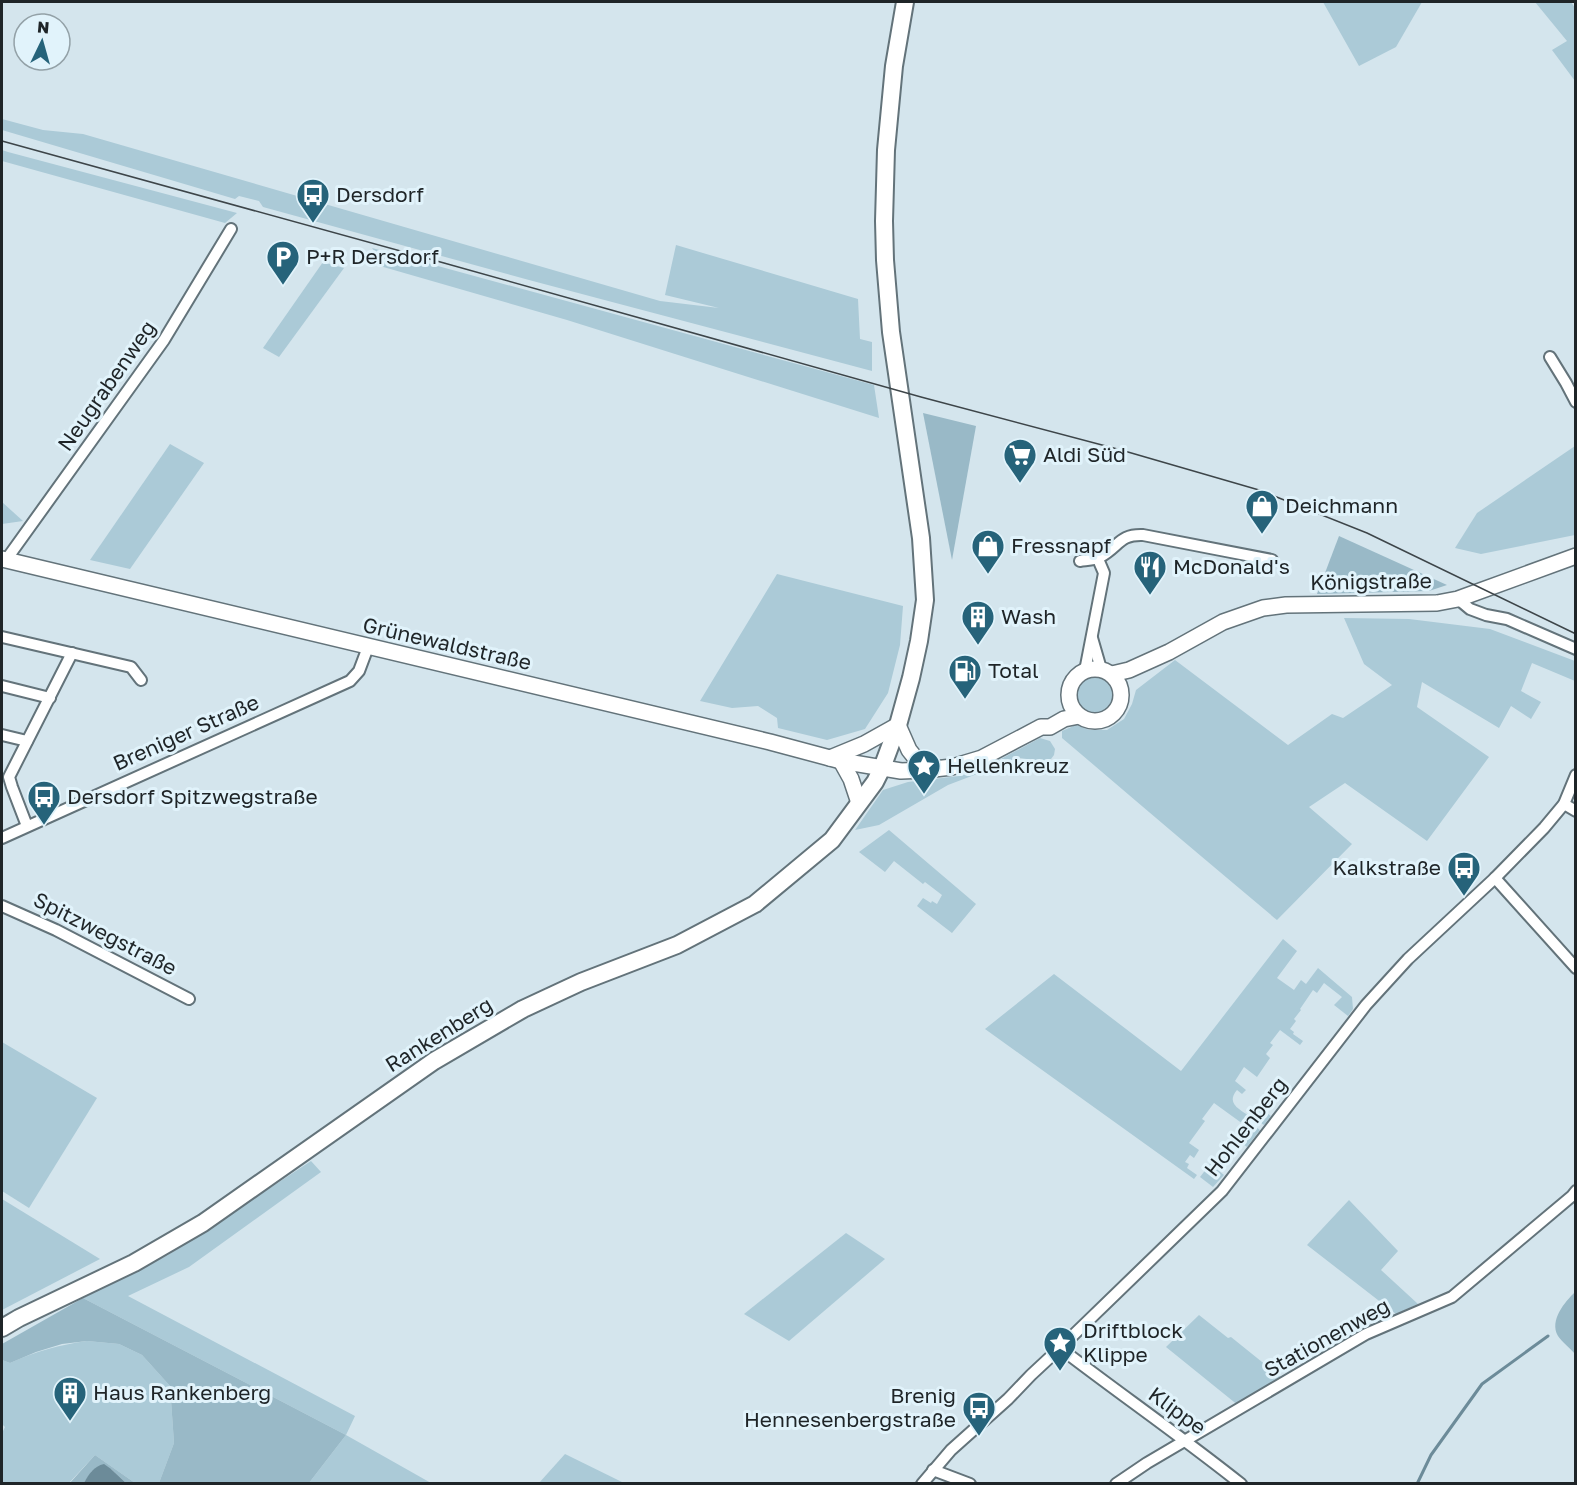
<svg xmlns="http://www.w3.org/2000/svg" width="1577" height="1485" viewBox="0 0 1577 1485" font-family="'Golos Text',sans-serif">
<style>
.green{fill:#abcad7}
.forest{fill:#99b9c7}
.water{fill:#6c8b99}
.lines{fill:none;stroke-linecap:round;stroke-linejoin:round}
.stream{stroke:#6c8b99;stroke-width:3}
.street-casing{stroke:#63737a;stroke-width:14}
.secondary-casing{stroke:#63737a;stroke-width:18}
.primary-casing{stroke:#63737a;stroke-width:20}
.street{stroke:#fff;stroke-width:10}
.secondary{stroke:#fff;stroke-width:15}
.primary{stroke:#fff;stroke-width:16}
.tram{stroke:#3d4549;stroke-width:1.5}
.labels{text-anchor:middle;stroke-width:6;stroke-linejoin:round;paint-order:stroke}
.poi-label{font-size:21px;fill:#1f2528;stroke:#e1f3fb;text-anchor:start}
.street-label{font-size:21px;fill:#1f2528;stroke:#e1f3fb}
</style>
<rect width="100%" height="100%" fill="#d4e5ed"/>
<g class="green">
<polygon points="1323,2 1422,2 1396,47 1359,66"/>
<polygon points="1535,2 1571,2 1575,8 1575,81 1552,50 1567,41"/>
<polygon points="2,119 43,130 83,134 660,301 719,308 665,295 676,245 858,299 860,339 872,342 872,371 529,280 263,207 259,201 239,196 235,199 2,130"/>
<polygon points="2,150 8,152 237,213 225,223 2,161"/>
<polygon points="372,248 874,385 879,418 567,320 373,264 376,253"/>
<polygon points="323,262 344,268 279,357 263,348"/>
<polygon points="170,444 204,463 130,569 90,560"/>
<polygon points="1575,446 1575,535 1481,554 1455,548 1477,513"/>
<polygon points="2,502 23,521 2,524"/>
<polygon points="777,574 903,606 900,645 888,693 865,729 827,740 778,728 777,718 758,706 732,708 700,701"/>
<path d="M 1344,618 L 1409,619 L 1490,629 L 1575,661 L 1575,681 L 1532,663 L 1521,691 L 1541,702 L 1531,719 L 1511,706 L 1499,728 L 1422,682 L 1417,707 L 1489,757 L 1427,841 L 1345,783 L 1309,807 L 1352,844 L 1277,920 C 1205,860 1134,799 1062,738 L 1062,731 L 1076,725 L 1089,730 L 1107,730 L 1124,719 L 1132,704 L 1136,690 L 1175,660 L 1288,745 L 1332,714 L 1343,718 L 1392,685 L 1364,664 Z"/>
<circle cx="1096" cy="695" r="20"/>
<polygon points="1040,738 1050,741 1055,749 1054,755 1051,759 1042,761 1019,758 948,785 879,825 855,830 883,790 908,782 959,776 999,760"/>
<polygon points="889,830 976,904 952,933 917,906 923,898 931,903 932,901 937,904 942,895 925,882 923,884 894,861 885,872 859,852"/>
<path d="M 1283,939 L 1297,951 L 1277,978 L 1294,990 L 1301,980 L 1306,984 L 1318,968 L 1352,997 L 1353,1009 L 1348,1016 L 1334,1005 L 1342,997 L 1324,983 L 1317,993 L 1313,990 L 1300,1009 L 1301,1010 L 1294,1019 L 1296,1021 L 1290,1029 L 1294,1032 L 1293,1034 L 1303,1041 L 1300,1045 L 1280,1030 L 1270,1043 L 1273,1045 L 1266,1054 L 1270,1058 L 1257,1077 L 1244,1067 L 1235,1081 L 1246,1090 L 1242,1094 L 1237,1090 C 1225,1104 1241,1110 1251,1117 L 1255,1115 L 1258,1110 L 1260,1111 L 1261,1109 L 1271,1116 L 1264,1125 L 1256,1120 L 1253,1125 L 1260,1130 L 1247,1147 L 1234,1137 L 1243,1124 L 1214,1103 L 1202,1119 L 1205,1121 L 1189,1143 L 1199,1150 L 1194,1158 L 1190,1155 L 1185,1162 L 1189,1164 L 1187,1168 L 1197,1175 L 1194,1179 L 985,1029 L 1054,974 L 1181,1071 Z"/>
<polygon points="2,1042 97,1098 29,1208 2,1191"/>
<polygon points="311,1161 321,1172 189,1267 128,1296 355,1416 346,1435 431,1483 309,1483 346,1435 83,1298 168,1255"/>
<polygon points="1210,1164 1224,1175 1213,1187 1200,1177"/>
<polygon points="2,1199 100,1259 2,1310"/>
<polygon points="1349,1200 1398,1251 1381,1270 1418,1304 1396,1314 1307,1245"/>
<polygon points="846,1233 885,1259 789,1341 744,1314"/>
<polygon points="1199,1315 1228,1338 1231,1337 1283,1379 1239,1406 1166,1347"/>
<path d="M 87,1341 L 119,1344 L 142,1355 L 170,1386 L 174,1443 L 159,1483 L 135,1483 L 95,1455 L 69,1483 L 2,1483 L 2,1433 L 5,1427 L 2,1424 L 2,1360 L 10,1363 C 37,1351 59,1345 87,1341 Z"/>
<polygon points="565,1454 624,1483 539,1483"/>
</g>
<g class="forest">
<polygon points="923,413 976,426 952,560"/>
<polygon points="1339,536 1447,585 1429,591 1317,594"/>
<path d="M 1575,1292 L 1575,1354 C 1570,1348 1562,1342 1558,1336 C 1549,1320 1565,1302 1575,1292 Z"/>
<polygon points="83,1298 346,1435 309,1483 159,1483 174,1443 170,1386 142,1355 119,1344 87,1341 62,1344 36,1352 10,1363 2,1360 2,1344"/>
<polygon points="95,1455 135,1483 126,1483 111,1469 92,1471 84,1483 69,1484"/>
</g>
<path class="water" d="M 104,1464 L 111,1469 L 126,1483 L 84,1483 C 88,1475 94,1466 104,1464 Z"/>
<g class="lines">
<polyline class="stream" points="1417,1484 1431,1455 1482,1384 1548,1336"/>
<g class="street-casing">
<g id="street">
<polyline points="1550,357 1566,383 1576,402"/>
<polyline points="6,560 164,340 231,229"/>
<path d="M 1080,561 C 1087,560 1095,560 1100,557 C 1119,547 1119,534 1143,535 L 1272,560"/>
<polyline points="1458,599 1470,609 1486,615 1507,619 1576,649"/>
<polyline points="2,637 131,667 141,680"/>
<polyline points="1092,638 1101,669"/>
<polyline points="1085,671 1104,573 1098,559"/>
<polyline points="2,686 50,698"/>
<polyline points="2,735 27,741"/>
<polyline points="1564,804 1576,811"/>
<polyline points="27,826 12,787 9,777 72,653"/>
<polyline points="2,838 350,681 359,671 368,647"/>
<polyline points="1495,878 1576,968"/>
<polyline points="2,906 56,930 189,999"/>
<path d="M 1060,1348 C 1120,1394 1182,1437 1241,1484"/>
<polyline points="933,1470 970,1484"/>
<polyline points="922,1484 951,1450 1008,1399 1031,1375 1060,1348 1222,1191 1366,1005 1408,959 1495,878 1544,828 1564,804 1576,775"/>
<polyline points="1116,1484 1147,1463 1366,1334 1452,1297 1572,1196 1576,1191"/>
</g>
</g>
<g class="secondary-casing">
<g id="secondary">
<polyline points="2,559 770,742 841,761 901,771 925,770 952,767 982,758 1041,727 1050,727 1064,719 1079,716"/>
<circle cx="1095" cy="695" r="26"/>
<polyline points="1112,674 1129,670 1169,652 1223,622 1263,608 1286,605 1437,603 1458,599 1576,556"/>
<polyline points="830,758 864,744 898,725 909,750 925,770"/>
<polyline points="841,761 851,779 859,803"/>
</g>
</g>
<g class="primary-casing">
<polyline id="primary" points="2,1328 19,1318 134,1263 203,1223 434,1061 523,1009 581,982 677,945 755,904 832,840 875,782 882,768 898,725 911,678 919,641 925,600 921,538 891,332 885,260 884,221 886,150 894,66 905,2"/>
</g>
<use href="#street" class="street"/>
<use href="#secondary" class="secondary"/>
<use href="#primary" class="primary"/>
<polyline class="tram" points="2,141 444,263 921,397 1121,450 1259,490 1367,533 1576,634"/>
</g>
<defs>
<g id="bus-pin" transform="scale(1.725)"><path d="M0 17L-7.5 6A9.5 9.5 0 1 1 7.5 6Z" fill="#26637a" stroke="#e1f3fb"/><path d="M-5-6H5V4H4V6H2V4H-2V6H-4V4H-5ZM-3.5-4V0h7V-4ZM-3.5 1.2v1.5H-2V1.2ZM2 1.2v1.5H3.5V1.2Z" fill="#fff"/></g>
<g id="parking-pin" transform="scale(1.725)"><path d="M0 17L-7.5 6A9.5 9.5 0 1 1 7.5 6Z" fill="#26637a" stroke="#e1f3fb"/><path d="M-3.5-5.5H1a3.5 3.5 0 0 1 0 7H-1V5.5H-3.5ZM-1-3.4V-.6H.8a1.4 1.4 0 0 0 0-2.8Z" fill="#fff"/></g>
<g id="supermarket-pin" transform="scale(1.725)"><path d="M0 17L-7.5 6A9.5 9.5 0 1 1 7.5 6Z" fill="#26637a" stroke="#e1f3fb"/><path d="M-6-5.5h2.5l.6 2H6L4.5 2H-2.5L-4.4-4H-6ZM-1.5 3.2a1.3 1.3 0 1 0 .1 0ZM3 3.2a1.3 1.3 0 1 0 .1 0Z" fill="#fff"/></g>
<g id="shop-pin" transform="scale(1.725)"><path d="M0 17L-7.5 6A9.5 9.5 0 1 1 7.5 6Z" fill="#26637a" stroke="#e1f3fb"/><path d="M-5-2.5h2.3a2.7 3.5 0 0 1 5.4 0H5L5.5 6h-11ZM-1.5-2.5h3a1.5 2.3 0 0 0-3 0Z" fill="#fff"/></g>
<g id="restaurant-pin" transform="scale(1.725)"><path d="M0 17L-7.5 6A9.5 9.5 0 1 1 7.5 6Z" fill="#26637a" stroke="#e1f3fb"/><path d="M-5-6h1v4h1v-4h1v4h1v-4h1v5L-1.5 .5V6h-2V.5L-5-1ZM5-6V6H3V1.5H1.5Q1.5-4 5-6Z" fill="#fff"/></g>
<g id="building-pin" transform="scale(1.725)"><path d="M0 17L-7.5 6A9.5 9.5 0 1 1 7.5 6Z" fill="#26637a" stroke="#e1f3fb"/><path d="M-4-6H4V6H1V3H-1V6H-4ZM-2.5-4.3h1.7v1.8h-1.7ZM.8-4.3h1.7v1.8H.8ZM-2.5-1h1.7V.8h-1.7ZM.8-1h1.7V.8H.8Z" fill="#fff"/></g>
<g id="fuel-pin" transform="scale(1.725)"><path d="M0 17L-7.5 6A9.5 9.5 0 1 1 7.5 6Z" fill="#26637a" stroke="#e1f3fb"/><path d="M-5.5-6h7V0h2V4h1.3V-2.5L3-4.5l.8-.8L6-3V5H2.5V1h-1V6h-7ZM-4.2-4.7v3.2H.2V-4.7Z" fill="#fff"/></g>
<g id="sight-pin" transform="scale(1.725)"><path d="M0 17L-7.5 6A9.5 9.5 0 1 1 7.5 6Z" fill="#26637a" stroke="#e1f3fb"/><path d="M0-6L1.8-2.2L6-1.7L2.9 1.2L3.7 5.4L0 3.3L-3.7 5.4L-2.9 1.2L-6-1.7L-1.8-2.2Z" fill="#fff"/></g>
</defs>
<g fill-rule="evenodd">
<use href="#bus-pin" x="313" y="195"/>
<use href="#parking-pin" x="283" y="257"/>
<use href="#supermarket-pin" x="1020" y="455"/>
<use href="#shop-pin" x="1262" y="506"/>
<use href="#shop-pin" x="988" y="546"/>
<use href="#restaurant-pin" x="1150" y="567"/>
<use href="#building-pin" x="978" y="617"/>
<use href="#fuel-pin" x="965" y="671"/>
<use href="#sight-pin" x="924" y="766"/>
<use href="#bus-pin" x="44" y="797"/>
<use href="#bus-pin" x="1464" y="868"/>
<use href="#sight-pin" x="1060" y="1343"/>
<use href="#building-pin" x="70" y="1393"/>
<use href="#bus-pin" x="979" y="1408"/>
</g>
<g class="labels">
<g class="poi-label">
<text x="336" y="202">Dersdorf</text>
<text x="306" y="264">P+R Dersdorf</text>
<text x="1043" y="462">Aldi Süd</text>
<text x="1285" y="513">Deichmann</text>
<text x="1011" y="553">Fressnapf</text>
<text x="1173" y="574">McDonald's</text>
<text x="1001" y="624">Wash</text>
<text x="988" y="678">Total</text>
<text x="947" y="773">Hellenkreuz</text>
<text x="67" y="804">Dersdorf Spitzwegstraße</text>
<text x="1441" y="875" text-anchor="end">Kalkstraße</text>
<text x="1083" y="1338">Driftblock<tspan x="1083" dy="24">Klippe</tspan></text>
<text x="93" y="1400">Haus Rankenberg</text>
<text x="956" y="1403" text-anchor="end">Brenig<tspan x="956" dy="24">Hennesenbergstraße</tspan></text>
</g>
<g class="street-label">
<text transform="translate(107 386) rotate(-55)" y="7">Neugrabenweg</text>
<text transform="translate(1371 582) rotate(-1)" y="7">Königstraße</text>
<text transform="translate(447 644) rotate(13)" y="7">Grünewaldstraße</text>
<text transform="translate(186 733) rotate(-24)" y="7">Breniger Straße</text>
<text transform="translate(105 934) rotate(27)" y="7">Spitzwegstraße</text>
<text transform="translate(439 1035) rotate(-32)" y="7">Rankenberg</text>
<text transform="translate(1246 1127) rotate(-52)" y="7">Hohlenberg</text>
<text transform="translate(1327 1338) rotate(-29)" y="7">Stationenweg</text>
<text transform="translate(1177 1411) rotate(36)" y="7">Klippe</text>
</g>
</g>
<rect width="1577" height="1485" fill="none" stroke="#1f2528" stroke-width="6"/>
<g transform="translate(42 42) rotate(5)"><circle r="28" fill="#e1f3fb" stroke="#93a1a7" stroke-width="1.5"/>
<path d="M0-4.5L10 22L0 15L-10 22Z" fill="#26637a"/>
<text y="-9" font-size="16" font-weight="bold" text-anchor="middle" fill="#1f2528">N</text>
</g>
</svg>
